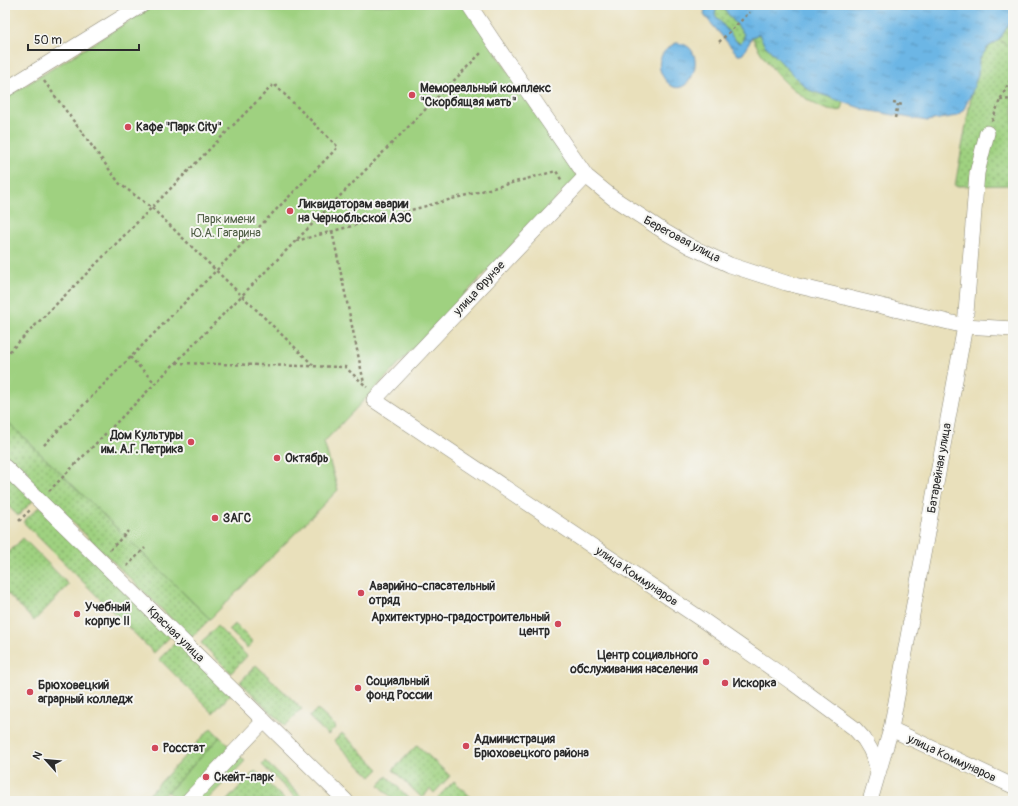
<svg xmlns="http://www.w3.org/2000/svg" width="1018" height="806" viewBox="0 0 1018 806" font-family="Pangolin,sans-serif">
<style>
.grass{fill:url(#grass-dots);stroke:#657e56}
.wetland{fill:url(#wetland-marsh);stroke:#657e56}
.park{fill:#9fd180;stroke:#657e56}
.water{fill:url(#water-ripples);stroke:#4c7088;fill-rule:evenodd}
.lines{fill:none;stroke-linecap:round;stroke-linejoin:round}
.street-casing{stroke:#8a8673;stroke-width:16}
.path{stroke:#8a8673;stroke-width:2.5;stroke-dasharray:3 3;stroke-linecap:butt}
.street{stroke:#fff;stroke-width:15}
.poi-dot{fill:#d1495b;stroke:#f6f6f2;stroke-width:1.5}
.labels{text-anchor:middle;stroke-width:4;stroke-linejoin:round;paint-order:stroke}
.poi-label{font-size:12px;font-weight:bold;fill:#2b2b2b;stroke:#f6f6f2;text-anchor:start}
.park-label{font-size:12px;fill:#4e5d44;stroke:#f6f6f2}
.street-label{font-size:12px;fill:#2b2b2b;stroke:#f6f6f2}
</style>
<defs>
<pattern id="grass-dots" width="8" height="8" patternUnits="userSpaceOnUse"><rect width="8" height="8" fill="#9fd180"/><path d="M2 2h.1M6 6h.1" fill="none" stroke="#82aa69" stroke-width="1.8" stroke-linecap="round"/></pattern>
<pattern id="wetland-marsh" width="20" height="14" patternUnits="userSpaceOnUse"><rect width="20" height="14" fill="#9fd180"/><path d="M1 5h8M5 5V1M11 12h8M15 12V8" fill="none" stroke="#82aa69"/></pattern>
<pattern id="water-ripples" width="26" height="14" patternUnits="userSpaceOnUse"><rect width="26" height="14" fill="#6cb6e5"/><path d="M2 4q2-2 4 0t4 0M15 11q2-2 4 0t4 0" fill="none" stroke="#5994ba"/></pattern>
</defs>
<rect width="100%" height="100%" fill="#f6f6f2"/>
<filter id="ink" filterUnits="userSpaceOnUse"><feTurbulence type="fractalNoise" baseFrequency=".025" numOctaves="2"/><feDisplacementMap in="SourceGraphic" scale="8" xChannelSelector="R" yChannelSelector="G"/><feConvolveMatrix kernelMatrix="1 2 1 2 8 2 1 2 1" color-interpolation-filters="sRGB"/></filter>
<filter id="wash" filterUnits="userSpaceOnUse"><feTurbulence type="fractalNoise" baseFrequency=".012" numOctaves="4" result="noise"/><feDisplacementMap in="SourceGraphic" scale="16" xChannelSelector="R" yChannelSelector="G"/><feGaussianBlur stdDeviation="0.9" result="paint"/><feColorMatrix in="noise" values="0 0 0 0 0 0 0 0 0 0 0 0 0 0 0 0 0 1.4 0 .05"/><feComposite in="paint" operator="in"/></filter>
<g filter="url(#wash)">
<rect width="100%" height="100%" fill="#e9e0bb"/>
<g class="grass">
<polygon points="719,8 724,9 744,34 744,38 742,42 739,43 736,41 715,15 716,9"/>
<polygon points="999,40 1007,45 1013,46 1013,185 955,186 972,92 978,74 979,60 988,47"/>
<polygon points="5,419 210,619 191,638 5,456"/>
<polygon points="5,472 34,500 18,516 5,503"/>
<polygon points="40,506 172,635 154,653 23,522"/>
<polygon points="23,538 69,585 34,621 5,591 5,556"/>
<polygon points="235,624 253,642 247,648 229,630"/>
<polygon points="217,626 247,656 231,673 201,643"/>
<polygon points="177,641 231,694 213,713 159,659"/>
<polygon points="256,665 302,709 285,726 240,682"/>
<polygon points="317,709 336,727 328,735 309,717"/>
<polygon points="211,728 220,737 159,801 143,801"/>
<polygon points="342,733 379,769 371,777 334,741"/>
<polygon points="417,745 450,776 434,793 430,789 422,798 393,770"/>
<polygon points="265,761 306,801 299,801 262,765"/>
<polygon points="255,771 286,801 226,801"/>
<polygon points="387,776 412,801 395,801 379,785"/>
<polygon points="454,781 475,801 441,801 438,797"/>
</g>
<g class="wetland">
<polygon points="1013,23 1013,46 1007,45 999,40 1009,24"/>
<path d="M 759,34 L 764,44 L 796,78 L 809,90 L 844,102 L 842,110 C 831,113 822,108 813,103 C 786,87 766,65 752,37 Z"/>
</g>
<g class="park">
<polygon points="155,5 465,5 577,177 324,442 338,490 210,619 5,419 5,98"/>
<polygon points="220,737 245,761 206,801 176,801 168,792"/>
</g>
<g class="water">
<path d="M 707,5 L 1013,5 L 1013,23 L 1009,24 L 999,40 L 988,47 L 979,60 L 978,74 L 972,92 L 964,109 L 957,116 L 927,121 L 866,110 L 809,90 L 796,78 L 764,44 L 759,34 L 752,37 L 747,48 L 742,55 L 738,55 L 704,15 L 705,9 ZM 719,8 L 724,9 L 744,34 L 744,38 L 742,42 L 739,43 L 736,41 L 715,15 L 716,9 Z"/>
<path d="M 676,43 C 713,44 689,108 666,81 C 654,66 659,51 676,43 Z"/>
</g>
</g>
<g filter="url(#ink)">
<g class="lines">
<g class="street-casing">
<g id="street">
<polyline points="469,5 493,41 586,176 613,198 665,232 691,247 730,265 786,283 965,326 1013,329"/>
<polyline points="5,90 142,5"/>
<polyline points="586,176 374,400 704,621 793,683 854,728 864,739 870,749 875,760 878,773"/>
<polyline points="5,467 346,801"/>
<polyline points="891,729 1013,786"/>
<polyline points="188,801 264,721"/>
<polyline points="870,801 891,729 965,326 977,173 987,133"/>
</g>
</g>
<g class="path">
<polyline points="719,42 750,12"/>
<polyline points="44,81 120,184 152,208 315,367"/>
<polyline points="1000,100 1013,99"/>
<polyline points="893,103 903,105"/>
<polyline points="895,118 898,104"/>
<polyline points="992,121 1000,100 1013,75"/>
<polyline points="332,231 364,383"/>
<polyline points="296,241 556,171 562,181"/>
<polyline points="5,356 274,84 338,147 42,447"/>
<polyline points="130,357 155,383"/>
<polyline points="176,363 345,367 367,387"/>
<polyline points="49,491 482,52"/>
<polyline points="19,521 30,510"/>
<polyline points="110,550 128,531"/>
<polyline points="127,566 145,548"/>
</g>
<use href="#street" class="street"/>
</g>
</g>
<g class="poi-dot">
<circle cx="412" cy="95" r="4"/>
<circle cx="128" cy="127" r="4"/>
<circle cx="290" cy="211" r="4"/>
<circle cx="191" cy="442" r="4"/>
<circle cx="277" cy="458" r="4"/>
<circle cx="215" cy="518" r="4"/>
<circle cx="361" cy="593" r="4"/>
<circle cx="77" cy="614" r="4"/>
<circle cx="558" cy="624" r="4"/>
<circle cx="706" cy="662" r="4"/>
<circle cx="725" cy="683" r="4"/>
<circle cx="358" cy="688" r="4"/>
<circle cx="30" cy="692" r="4"/>
<circle cx="466" cy="746" r="4"/>
<circle cx="155" cy="748" r="4"/>
<circle cx="206" cy="777" r="4"/>
</g>
<g class="labels">
<g class="poi-label">
<text x="420" y="92">Мемореальный комплекс<tspan x="420" dy="14">"Cкорбящая мать"</tspan></text>
<text x="136" y="131">Кафе "Парк City"</text>
<text x="298" y="208">Ликвидаторам аварии<tspan x="298" dy="14">на Чернобльской АЭС</tspan></text>
<text x="183" y="439" text-anchor="end">Дом Культуры<tspan x="183" dy="14">им. А.Г. Петрика</tspan></text>
<text x="285" y="462">Октябрь</text>
<text x="223" y="522">ЗАГС</text>
<text x="369" y="590">Аварийно-спасательный<tspan x="369" dy="14">отряд</tspan></text>
<text x="85" y="611">Учебный<tspan x="85" dy="14">корпус II</tspan></text>
<text x="550" y="621" text-anchor="end">Архитектурно-градостроительный<tspan x="550" dy="14">центр</tspan></text>
<text x="698" y="659" text-anchor="end">Центр социального<tspan x="698" dy="14">обслуживания населения</tspan></text>
<text x="366" y="685">Социальный<tspan x="366" dy="14">фонд России</tspan></text>
<text x="733" y="687">Искорка</text>
<text x="38" y="689">Брюховецкий<tspan x="38" dy="14">аграрный колледж</tspan></text>
<text x="474" y="743">Администрация<tspan x="474" dy="14">Брюховецкого района</tspan></text>
<text x="163" y="752">Росстат</text>
<text x="214" y="781">Скейт-парк</text>
</g>
<g class="park-label">
<text x="226" y="223">Парк имени<tspan x="226" dy="14">Ю.А. Гагарина</tspan></text>
</g>
<g class="street-label">
<text transform="translate(682 239) rotate(28)" y="4">Береговая улица</text>
<text transform="translate(479 288) rotate(-47)" y="4">улица Фрунзе</text>
<text transform="translate(939 468) rotate(-80)" y="4">Батарейная улица</text>
<text transform="translate(637 576) rotate(34)" y="4">улица Коммунаров</text>
<text transform="translate(176 634) rotate(44)" y="4">Красная улица</text>
<text transform="translate(952 758) rotate(25)" y="4">улица Коммунаров</text>
</g>
</g>
<rect width="1018" height="806" fill="none" stroke="#f6f6f2" stroke-width="20"/>
<g transform="translate(46 760) rotate(297)" stroke="#f6f6f2" stroke-width="3" paint-order="stroke">
<path d="M0-3L7 15L0 10L-7 15Z" fill="#2b2b2b"/>
<text y="-6" font-size="11" font-weight="bold" text-anchor="middle" fill="#2b2b2b">N</text>
</g>
<path d="M28 44v6h111v-6" fill="none" stroke="#2b2b2b" stroke-width="2"/>
<text x="34" y="44" font-size="12" fill="#2b2b2b" stroke="#f6f6f2" stroke-width="3" paint-order="stroke">50 m</text>
</svg>
